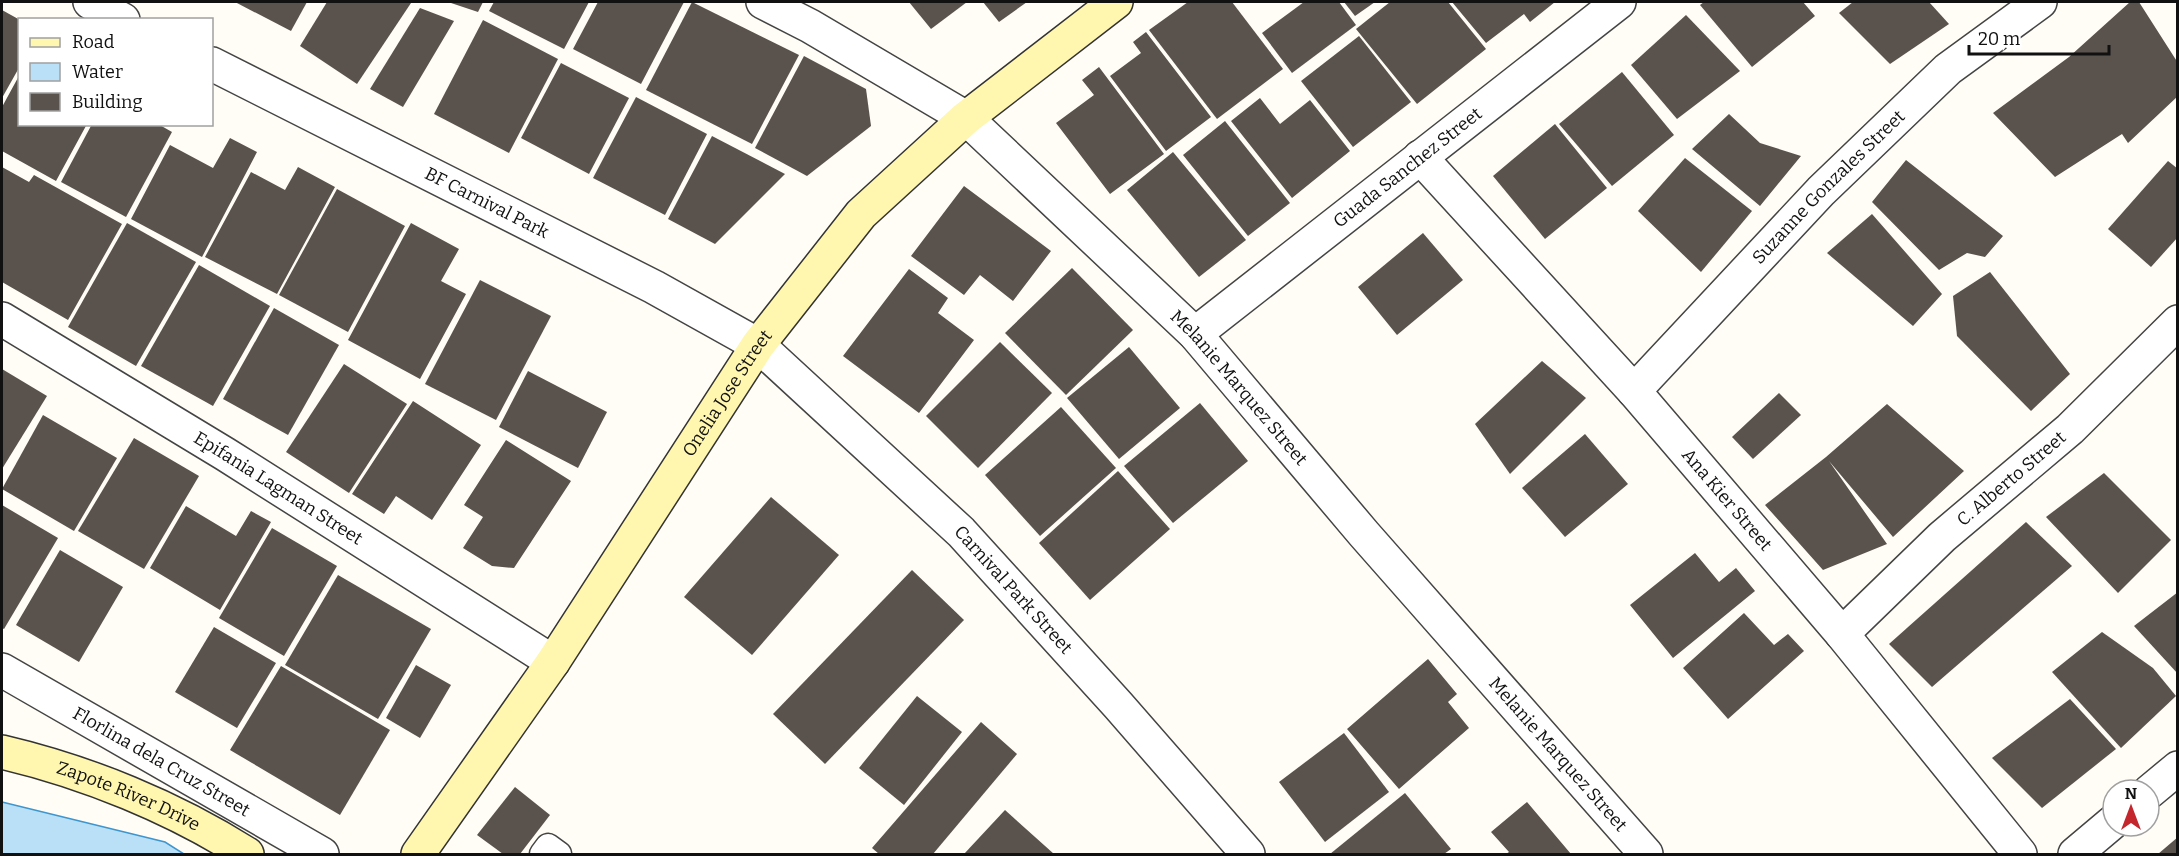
<svg xmlns="http://www.w3.org/2000/svg" width="2179" height="856" viewBox="0 0 2179 856" font-family="Bitter,serif">
<style>
.water{fill:#b9e0f7;stroke:#3f96cf;stroke-width:1.5}
.building{fill:#5a524d}
.lines{fill:none;stroke-linecap:round;stroke-linejoin:round}
.service-casing{stroke:#444;stroke-width:27}
.minor-casing{stroke:#444;stroke-width:36}
.tertiary-casing{stroke:#444;stroke-width:36}
.secondary-casing{stroke:#333;stroke-width:36}
.service{stroke:#fff;stroke-width:24}
.minor{stroke:#fff;stroke-width:33}
.tertiary{stroke:#fff;stroke-width:33}
.secondary{stroke:#fff6b0;stroke-width:33}
.labels{text-anchor:middle;stroke-width:6;stroke-linejoin:round;paint-order:stroke}
.street-label{font-size:18px;fill:#111;stroke:#fff}
</style>
<rect width="100%" height="100%" fill="#fffdf5"/>
<polygon class="water" points="2,802 165,842 184,854 2,854"/>
<g class="building">
<polygon points="235,2 307,2 291,31"/>
<polygon points="327,2 411,3 357,84 300,46"/>
<polygon points="448,2 483,2 478,12"/>
<polygon points="494,2 589,2 564,49 489,11"/>
<polygon points="598,2 684,2 641,84 573,49"/>
<polygon points="692,2 799,55 752,144 646,90"/>
<polygon points="909,2 967,2 931,29"/>
<polygon points="983,2 1027,2 999,22"/>
<polygon points="1188,2 1232,2 1283,69 1217,119 1149,30"/>
<polygon points="1304,2 1339,2 1356,25 1292,73 1262,33"/>
<polygon points="1344,2 1375,2 1355,16"/>
<polygon points="1390,2 1448,2 1486,49 1417,104 1356,29"/>
<polygon points="1452,2 1555,2 1530,22 1524,14 1486,43"/>
<polygon points="1704,2 1803,2 1815,16 1752,67 1700,5"/>
<polygon points="1853,2 1929,2 1949,24 1890,64 1839,13"/>
<polygon points="2130,2 2139,2 2178,63 2178,96 2128,143 2122,134 2055,177 1993,113 2069,57"/>
<polygon points="420,8 454,21 403,107 370,89"/>
<polygon points="2,10 20,20 20,66 2,98"/>
<polygon points="1686,15 1740,71 1677,119 1631,65"/>
<polygon points="483,20 558,59 509,153 434,114"/>
<polygon points="1146,32 1211,117 1166,151 1110,76 1141,53 1133,42"/>
<polygon points="1359,36 1411,102 1353,147 1301,81"/>
<polygon points="804,56 866,89 871,126 807,176 755,148"/>
<polygon points="561,63 629,98 589,174 521,138"/>
<polygon points="1099,67 1164,154 1110,194 1056,123 1094,95 1082,80"/>
<polygon points="1622,72 1674,135 1612,186 1559,124"/>
<polygon points="20,74 20,124 87,124 56,181 2,151 2,107"/>
<polygon points="636,97 707,134 665,215 593,178"/>
<polygon points="1260,98 1280,124 1310,100 1350,151 1292,198 1231,121"/>
<polygon points="1729,114 1760,143 1801,156 1760,206 1692,149"/>
<polygon points="1225,121 1290,203 1248,236 1183,155"/>
<polygon points="92,124 158,124 172,132 126,217 61,182"/>
<polygon points="1555,124 1607,188 1545,239 1493,176"/>
<polygon points="712,136 785,174 715,244 668,219"/>
<polygon points="230,138 257,152 202,257 131,219 170,145 213,168"/>
<polygon points="1173,152 1246,240 1199,277 1127,190"/>
<polygon points="1685,158 1752,211 1701,272 1638,211"/>
<polygon points="1906,160 2003,236 1985,257 1967,253 1939,270 1872,202"/>
<polygon points="2168,161 2178,169 2178,237 2151,267 2108,229"/>
<polygon points="2,167 29,182 34,175 122,224 68,320 2,282"/>
<polygon points="298,167 335,187 277,294 205,257 251,172 285,190"/>
<polygon points="964,186 1051,251 1013,301 980,275 964,295 911,256"/>
<polygon points="337,189 405,226 348,332 279,295"/>
<polygon points="1872,214 1942,294 1913,326 1827,253"/>
<polygon points="127,223 196,262 136,366 68,327"/>
<polygon points="411,223 459,249 441,281 466,294 420,379 348,340"/>
<polygon points="1423,233 1463,280 1397,335 1358,287"/>
<polygon points="199,265 270,306 213,406 141,366"/>
<polygon points="1072,268 1133,330 1066,395 1005,333"/>
<polygon points="909,269 948,298 938,313 974,340 919,413 843,356"/>
<polygon points="1990,272 2070,374 2031,411 1957,336 1953,296"/>
<polygon points="480,280 551,316 496,420 425,384"/>
<polygon points="274,308 339,345 288,435 223,399"/>
<polygon points="1000,342 1052,393 978,468 926,416"/>
<polygon points="1129,347 1180,408 1119,459 1067,398"/>
<polygon points="1542,361 1586,398 1510,474 1475,424"/>
<polygon points="344,364 407,404 349,493 286,452"/>
<polygon points="2,369 47,396 2,469"/>
<polygon points="528,371 607,412 578,468 499,427"/>
<polygon points="1779,393 1801,415 1753,459 1732,437"/>
<polygon points="413,401 481,445 432,520 396,496 384,514 352,494"/>
<polygon points="1200,403 1248,461 1173,523 1124,466"/>
<polygon points="1887,404 1964,471 1893,537 1829,461 1887,544 1823,570 1765,505 1826,457"/>
<polygon points="1061,407 1116,468 1040,536 985,475"/>
<polygon points="43,415 117,458 74,531 2,489"/>
<polygon points="1585,434 1628,484 1565,537 1522,488"/>
<polygon points="134,438 199,476 144,569 78,531"/>
<polygon points="506,440 571,481 514,568 492,566 463,548 483,517 464,505"/>
<polygon points="1118,471 1170,529 1090,600 1039,543"/>
<polygon points="2104,473 2171,540 2118,593 2046,517"/>
<polygon points="771,497 839,555 752,655 684,597"/>
<polygon points="2,505 58,538 4,629 2,628"/>
<polygon points="186,506 236,536 251,511 271,522 220,610 150,568"/>
<polygon points="2026,522 2072,566 1932,687 1889,644"/>
<polygon points="272,528 337,566 284,656 219,618"/>
<polygon points="60,550 123,587 79,662 16,625"/>
<polygon points="1695,553 1719,582 1736,568 1755,591 1673,658 1630,605"/>
<polygon points="912,570 964,620 825,764 773,714"/>
<polygon points="338,575 431,629 378,719 285,665"/>
<polygon points="2178,592 2178,674 2134,626"/>
<polygon points="1744,613 1774,645 1788,634 1804,651 1728,719 1683,668"/>
<polygon points="214,627 276,663 237,728 175,692"/>
<polygon points="2102,632 2153,668 2176,696 2121,748 2052,672"/>
<polygon points="1428,659 1457,694 1448,702 1469,728 1399,789 1347,729"/>
<polygon points="416,665 451,685 420,738 386,718"/>
<polygon points="281,666 390,730 340,815 230,750"/>
<polygon points="917,696 962,732 904,805 859,768"/>
<polygon points="2070,699 2116,749 2042,808 1992,758"/>
<polygon points="981,722 1017,754 933,854 879,854 872,848"/>
<polygon points="1344,733 1389,792 1325,842 1279,782"/>
<polygon points="515,787 550,815 520,854 503,854 477,835"/>
<polygon points="1405,793 1451,849 1444,854 1330,854"/>
<polygon points="1527,802 1571,854 1506,854 1509,852 1491,832"/>
<polygon points="1005,810 1054,854 964,854"/>
<polygon points="2178,837 2178,854 2158,854"/>
</g>
<g class="lines">
<g class="service-casing">
<polyline id="service" points="542,854 548,846 559,854"/>
</g>
<g class="minor-casing">
<g id="minor">
<path id="s1" d="M 763,2 L 810,26 L 966,118 L 1195,334 L 1364,534 L 1646,854"/>
<path id="s2" d="M 1420,157 L 1634,391 L 1842,634 L 2020,854"/>
<path id="s3" d="M 2,319 L 225,454 L 553,662"/>
<path id="s4" d="M 1195,334 L 1619,2"/>
<path id="s5" d="M 1634,391 L 1821,191 L 1948,69 L 2040,2"/>
<path id="s6" d="M 1842,634 L 1942,537 L 2070,429 L 2178,322"/>
<path id="s7" d="M 2,670 L 322,854"/>
<polyline points="2149,792 2178,768"/>
<polyline points="2075,854 2113,822"/>
</g>
</g>
<g class="tertiary-casing">
<g id="tertiary">
<polyline points="90,2 123,20"/>
<path id="s8" d="M 212,64 L 654,287 L 758,345 L 961,532 L 1118,705 L 1248,854"/>
</g>
</g>
<g class="secondary-casing">
<g id="secondary">
<path id="s9" d="M 2,752 C 87,772 173,807 247,854"/>
<path id="s10" d="M 418,854 L 553,662 L 758,345 L 861,214 L 966,118 L 1116,2"/>
</g>
</g>
<use href="#service" class="service"/>
<use href="#minor" class="minor"/>
<use href="#tertiary" class="tertiary"/>
<use href="#secondary" class="secondary"/>
</g>
<g class="labels">
<g class="street-label">
<text dy="6" stroke="none"><textPath href="#s4" startOffset="270">Guada Sanchez Street</textPath></text>
<text dy="6" stroke="none"><textPath href="#s5" startOffset="282">Suzanne Gonzales Street</textPath></text>
<text dy="6" stroke="none"><textPath href="#s8" startOffset="308">BF Carnival Park</textPath></text>
<text dy="6" stroke="none"><textPath href="#s1" startOffset="618">Melanie Marquez Street</textPath></text>
<text dy="6" stroke="none"><textPath href="#s10" startOffset="555">Onelia Jose Street</textPath></text>
<text dy="6" stroke="none"><textPath href="#s6" startOffset="230">C. Alberto Street</textPath></text>
<text dy="6" stroke="none"><textPath href="#s3" startOffset="324">Epifania Lagman Street</textPath></text>
<text dy="6" stroke="none"><textPath href="#s2" startOffset="460">Ana Kier Street</textPath></text>
<text dy="6" stroke="none"><textPath href="#s8" startOffset="968">Carnival Park Street</textPath></text>
<text dy="6" stroke="none"><textPath href="#s1" startOffset="1104">Melanie Marquez Street</textPath></text>
<text dy="6" stroke="none"><textPath href="#s7" startOffset="184">Florlina dela Cruz Street</textPath></text>
<text dy="6" stroke="none"><textPath href="#s9" startOffset="134">Zapote River Drive</textPath></text>
</g>
</g>
<rect width="2179" height="856" fill="none" stroke="#111111" stroke-width="6"/>
<rect x="18" y="18" width="195" height="108" fill="#ffffff" stroke="#a0a0a0" stroke-width="1.5"/>
<rect x="30" y="38" width="30" height="9" fill="#fff6b0" stroke="#a0a0a0" stroke-width="1.5"/>
<text x="72" y="48" font-size="18" fill="#111111">Road</text>
<rect x="30" y="63" width="30" height="18" fill="#b9e0f7" stroke="#a0a0a0" stroke-width="1.5"/>
<text x="72" y="78" font-size="18" fill="#111111">Water</text>
<rect x="30" y="93" width="30" height="18" fill="#5a524d" stroke="#a0a0a0" stroke-width="1.5"/>
<text x="72" y="108" font-size="18" fill="#111111">Building</text>
<g transform="translate(2131 808)"><circle r="28" fill="#ffffff" stroke="#a0a0a0" stroke-width="1.5"/>
<path d="M0-4.5L10 22L0 15L-10 22Z" fill="#c4262e"/>
<text y="-9" font-size="16" font-weight="bold" text-anchor="middle" fill="#111111">N</text>
</g>
<path d="M1969 45v9h140v-9" fill="none" stroke="#111111" stroke-width="3"/>
<text x="1978" y="45" font-size="18" fill="#111111" stroke="#ffffff" stroke-width="4.5" paint-order="stroke">20 m</text>
</svg>
